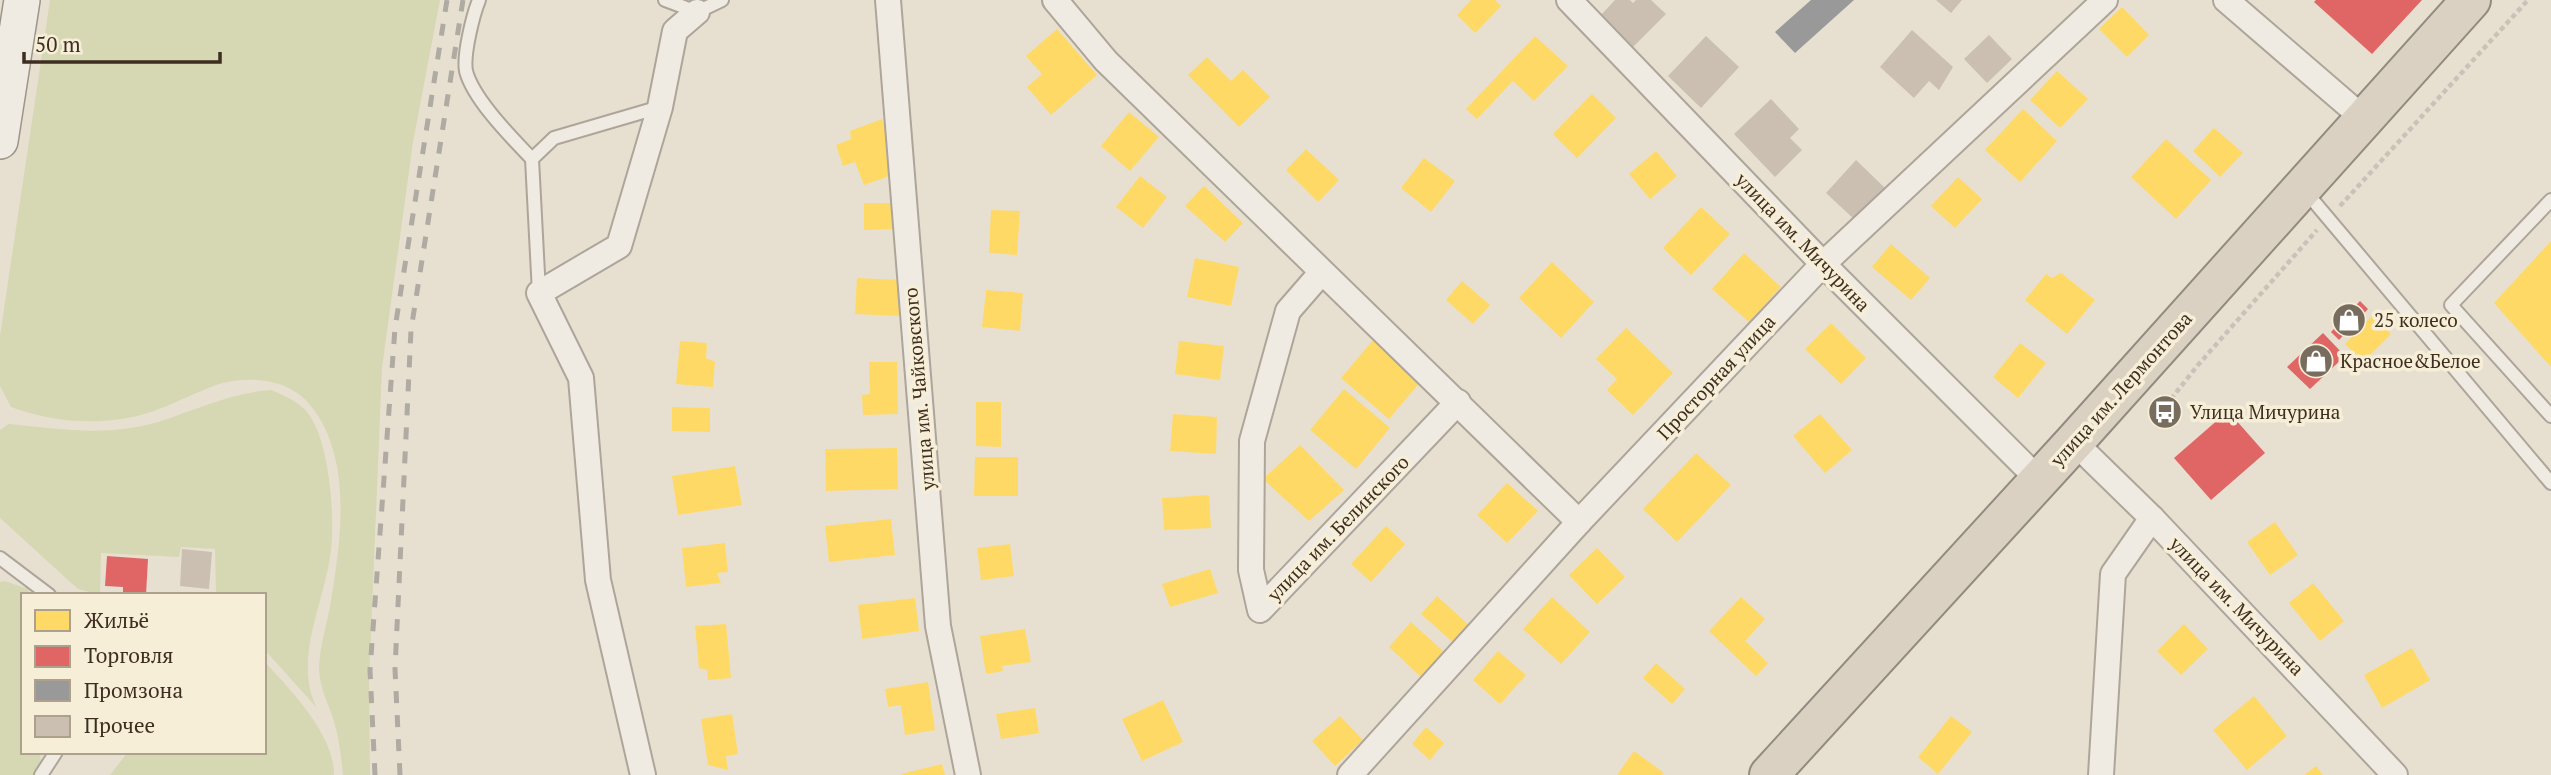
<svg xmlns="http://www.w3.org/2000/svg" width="2551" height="775" viewBox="0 0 2551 775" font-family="'PT Serif',serif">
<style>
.green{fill:#d6d7b3}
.homes{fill:#ffd966}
.shops{fill:#e06666}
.industry{fill:#999}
.building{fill:#cbbfb2}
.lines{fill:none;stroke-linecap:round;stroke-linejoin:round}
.lane-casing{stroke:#ada599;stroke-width:16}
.street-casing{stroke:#ada599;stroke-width:28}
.secondary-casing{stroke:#9c958a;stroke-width:38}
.highway-casing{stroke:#928b80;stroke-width:42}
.path{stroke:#c8c2b9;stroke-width:4.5;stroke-dasharray:5 3.5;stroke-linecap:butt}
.lane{stroke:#efebe3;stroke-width:12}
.street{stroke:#efebe3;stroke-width:24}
.secondary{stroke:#efebe3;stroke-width:35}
.highway{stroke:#dad1c2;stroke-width:38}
.rail{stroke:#afaaa2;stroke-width:5;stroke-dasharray:12 12;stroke-linecap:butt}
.labels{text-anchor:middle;stroke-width:7;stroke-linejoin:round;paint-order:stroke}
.street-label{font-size:19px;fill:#3d2e20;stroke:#f7eed8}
.poi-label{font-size:19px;fill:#3d2e20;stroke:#f7eed8;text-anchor:start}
</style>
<rect width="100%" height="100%" fill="#e7e0d1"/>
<g class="green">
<path d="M 50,0 L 440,0 L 413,142 L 382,368 L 369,680 L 370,775 L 343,775 C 341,756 339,737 333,718 C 327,701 319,686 319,667 C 320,643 329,618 332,594 C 342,534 351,456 311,406 C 290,379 251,375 219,384 C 196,392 174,404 151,412 C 105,427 54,423 11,407 L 0,386 L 0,336 Z"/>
<path d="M 271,390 C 285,396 301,402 310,416 C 330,446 336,522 330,557 C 323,605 293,662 317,708 L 264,649 L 264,595 L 216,595 L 215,549 L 181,547 L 179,557 L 101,553 L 100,595 L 78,589 L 0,518 L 0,430 L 9,424 C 59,429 108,437 158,422 C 196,410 230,393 271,390 Z"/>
<polygon points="5,581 28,589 30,595 23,595 23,752 40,752 42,775 0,775 0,582"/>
<path d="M 264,661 C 290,690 334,733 334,775 L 110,775 L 128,752 L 264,752 Z"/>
</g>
<g class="homes">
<polygon points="1471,0 1495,0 1501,6 1475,33 1457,15"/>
<polygon points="2122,7 2149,35 2127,57 2099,29"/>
<polygon points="1057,29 1097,75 1051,115 1027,87 1042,74 1026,56"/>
<polygon points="1535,36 1568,66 1534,101 1513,81 1477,119 1466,109"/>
<polygon points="1207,57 1231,81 1243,70 1270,97 1239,127 1188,75"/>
<polygon points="2057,71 2088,99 2060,128 2030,100"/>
<polygon points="1592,94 1616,118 1577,158 1553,134"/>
<polygon points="2023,109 2057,141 2020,182 1985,150"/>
<polygon points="1129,112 1159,137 1130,171 1101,146"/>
<polygon points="882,119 895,154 898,173 864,185 855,162 843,166 836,145 851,139 850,131"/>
<polygon points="2214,128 2243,153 2220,177 2193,151"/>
<polygon points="2166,139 2211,180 2176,219 2131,177"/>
<polygon points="1306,149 1339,180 1318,202 1286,170"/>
<polygon points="1656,151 1677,176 1650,199 1629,174"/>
<polygon points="1424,158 1455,181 1431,212 1401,188"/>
<polygon points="1140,176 1167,197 1143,228 1116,207"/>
<polygon points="1958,177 1982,199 1955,228 1931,206"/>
<polygon points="1204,186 1243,223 1225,242 1185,206"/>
<polygon points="864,203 895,203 895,229 864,230"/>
<polygon points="1701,207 1730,234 1691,275 1663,248"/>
<polygon points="991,210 1020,211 1017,255 989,253"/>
<polygon points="2551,241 2551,367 2494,303"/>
<polygon points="1891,244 1930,278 1911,300 1872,267"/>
<polygon points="1744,253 1781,287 1749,322 1712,289"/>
<polygon points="1195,258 1239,267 1231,306 1187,297"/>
<polygon points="1552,262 1594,302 1561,338 1519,298"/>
<polygon points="2061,273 2095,300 2067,334 2025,300 2046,274 2052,278"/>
<polygon points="857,278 901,280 899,316 855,314"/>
<polygon points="1462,281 1490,305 1473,324 1446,300"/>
<polygon points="986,290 1023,293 1020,331 982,327"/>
<polygon points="2372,316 2391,334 2363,362 2345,344"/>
<polygon points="1831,323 1866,358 1841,384 1805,349"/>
<polygon points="1626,328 1673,373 1633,415 1607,390 1617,379 1596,359"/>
<polygon points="1374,339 1422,380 1389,419 1341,378"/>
<polygon points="680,341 707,343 706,358 715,362 713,387 676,384"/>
<polygon points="1179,341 1224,346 1220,380 1175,374"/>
<polygon points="2020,343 2046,363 2018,398 1993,377"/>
<polygon points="869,362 897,362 898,414 863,415 862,395 870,394"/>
<polygon points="1344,389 1390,428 1356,469 1310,430"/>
<polygon points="976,402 1001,402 1001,447 976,446"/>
<polygon points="672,407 710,408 710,432 672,431"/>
<polygon points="1173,414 1217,417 1216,454 1170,451"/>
<polygon points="1820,414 1852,450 1825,473 1793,436"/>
<polygon points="1300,445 1344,490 1309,521 1263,479"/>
<polygon points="897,448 898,489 826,491 825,449"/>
<polygon points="1696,453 1731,485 1677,542 1643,509"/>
<polygon points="975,457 1018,457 1018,496 974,496"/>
<polygon points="735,466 742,505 678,515 672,476"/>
<polygon points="1507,483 1538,511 1507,543 1477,515"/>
<polygon points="1209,495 1211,528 1164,530 1162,498"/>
<polygon points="891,519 895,555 829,562 825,526"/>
<polygon points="2275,522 2298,555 2270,575 2247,542"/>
<polygon points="1386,526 1405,544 1371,582 1351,564"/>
<polygon points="725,543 728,572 717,573 721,583 686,587 682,548"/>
<polygon points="1010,544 1014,576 981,580 977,548"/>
<polygon points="1597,548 1625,577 1597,604 1569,575"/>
<polygon points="1210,569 1218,593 1170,607 1162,584"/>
<polygon points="2313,583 2344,621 2320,641 2289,603"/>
<polygon points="1437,596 1472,628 1456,645 1421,614"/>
<polygon points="1552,597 1590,632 1561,664 1523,629"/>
<polygon points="1741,597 1765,619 1745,641 1768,663 1756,676 1709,631"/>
<polygon points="915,598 919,631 862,639 858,605"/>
<polygon points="1411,622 1444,652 1421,677 1389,647"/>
<polygon points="726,624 731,678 708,680 707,670 699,668 695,626"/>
<polygon points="2184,624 2208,649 2181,675 2157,651"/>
<polygon points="1025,629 1031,662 1002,666 1003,671 986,674 980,636"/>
<polygon points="2412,648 2430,680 2382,708 2364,675"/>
<polygon points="1498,651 1526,675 1500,704 1473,680"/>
<polygon points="1656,663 1685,689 1672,704 1643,678"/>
<polygon points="928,682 935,730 905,735 901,705 888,707 885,689"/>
<polygon points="2254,696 2287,736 2247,770 2213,730"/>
<polygon points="1163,700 1183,742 1142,761 1122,719"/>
<polygon points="1035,708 1039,733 1001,739 996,714"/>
<polygon points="732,714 738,754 726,756 728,770 708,765 701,719"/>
<polygon points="1340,716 1363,740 1335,766 1312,741"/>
<polygon points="1951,716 1972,732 1938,774 1918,757"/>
<polygon points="1426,727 1444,743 1430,760 1412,744"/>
<polygon points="1634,751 1664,773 1662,775 1617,775"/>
<polygon points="942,764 945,775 902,775 901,774"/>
<polygon points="2316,766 2323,775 2304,775"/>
</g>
<g class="shops">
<polygon points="2316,0 2422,0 2372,54 2314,2"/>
<polygon points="2360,301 2368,309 2339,340 2331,332"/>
<polygon points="2323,333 2345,356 2310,389 2287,367"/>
<polygon points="2228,411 2265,453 2211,500 2174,458"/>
<polygon points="107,556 148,559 146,595 123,595 123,587 105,586"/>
</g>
<polygon class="industry" points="1811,0 1854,0 1795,53 1775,32"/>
<g class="building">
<polygon points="1615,0 1630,0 1633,3 1636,0 1651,0 1666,14 1633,47 1600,16"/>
<polygon points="1936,0 1962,0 1951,13"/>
<polygon points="1912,30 1953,67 1939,90 1929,81 1914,98 1880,67"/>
<polygon points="1989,35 2012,59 1987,83 1964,59"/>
<polygon points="1706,36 1739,67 1701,108 1668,76"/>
<polygon points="1771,99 1799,129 1790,138 1802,150 1775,177 1734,134"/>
<polygon points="1856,160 1885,188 1855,220 1826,193"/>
<polygon points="182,549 212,552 209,589 180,586"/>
</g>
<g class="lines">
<g class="lane-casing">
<g id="lane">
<path d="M 479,0 C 473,15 463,55 466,71 C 473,99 512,138 532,159 L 539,293"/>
<polyline points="665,0 697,12 722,0"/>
<polyline points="532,159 554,138 660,107"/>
<polyline points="2306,192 2551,483"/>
<polyline points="2551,200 2451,305 2551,416"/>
<polyline points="0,558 49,595"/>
<polyline points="41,775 56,752"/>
</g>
</g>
<g class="street-casing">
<g id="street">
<polyline points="888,0 938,626 968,775"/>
<polyline points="1055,0 1106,61 1579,522"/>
<polyline points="1569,0 1823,264 2039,480"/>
<polyline points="2226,0 2363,118"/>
<polyline points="1321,273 1288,311 1252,441 1251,570 1260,610 1458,402"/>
<polyline points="2074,442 2152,518 2395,775"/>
<polyline points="643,775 598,580 581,378 539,293 619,246 660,107 675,31 697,12"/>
<polyline points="1350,775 1579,522 1823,264 2105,0"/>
<polyline points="2101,775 2113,574 2152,518"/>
</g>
</g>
<g class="secondary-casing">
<polyline id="secondary" points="0,141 22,0"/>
</g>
<g class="highway-casing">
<polyline id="highway" points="1769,775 2074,442 2471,0"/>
</g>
<g class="path">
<polyline points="2340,206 2528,0"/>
<polyline points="2155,419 2198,365 2317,230"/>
</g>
<use href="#lane" class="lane"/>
<use href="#street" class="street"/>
<use href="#secondary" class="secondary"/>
<use href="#highway" class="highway"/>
<g class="rail">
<polyline points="375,775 370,670 395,328 447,0"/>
<polyline points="400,775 395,669 411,330 463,0"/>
</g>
</g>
<defs>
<g id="shop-disc" transform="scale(1.75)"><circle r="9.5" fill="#786c5e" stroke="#f7eed8"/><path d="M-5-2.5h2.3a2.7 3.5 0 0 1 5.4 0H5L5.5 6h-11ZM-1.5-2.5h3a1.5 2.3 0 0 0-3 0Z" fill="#fff"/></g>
<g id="bus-disc" transform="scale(1.75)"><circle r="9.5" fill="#786c5e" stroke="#f7eed8"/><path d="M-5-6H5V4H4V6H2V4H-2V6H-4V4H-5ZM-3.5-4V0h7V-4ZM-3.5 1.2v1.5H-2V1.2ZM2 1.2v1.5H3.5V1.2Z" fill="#fff"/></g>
</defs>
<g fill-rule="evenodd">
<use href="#shop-disc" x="2349" y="320"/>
<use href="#shop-disc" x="2316" y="361"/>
<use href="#bus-disc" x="2165" y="412"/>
</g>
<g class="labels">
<g class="street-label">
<text transform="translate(1803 242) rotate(46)" y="7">улица им. Мичурина</text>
<text transform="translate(1716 377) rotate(-47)" y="7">Просторная улица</text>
<text transform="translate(919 389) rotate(-95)" y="7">улица им. Чайковского</text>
<text transform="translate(2121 389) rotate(-48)" y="7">улица им. Лермонтова</text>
<text transform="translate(1338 528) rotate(-46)" y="7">улица им. Белинского</text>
<text transform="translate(2237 606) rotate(46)" y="7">улица им. Мичурина</text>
</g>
<g class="poi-label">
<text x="2374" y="327">25 колесо</text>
<text x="2340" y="368">Красное&amp;Белое</text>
<text x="2190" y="419">Улица Мичурина</text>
</g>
</g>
<rect x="21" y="593" width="245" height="161" fill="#f7eed8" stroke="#ada18e" stroke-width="2"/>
<rect x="35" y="610" width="35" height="21" fill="#ffd966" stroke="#ada18e" stroke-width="2"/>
<text x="84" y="628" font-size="21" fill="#3d2e20">Жильё</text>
<rect x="35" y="646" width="35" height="21" fill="#e06666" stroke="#ada18e" stroke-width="2"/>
<text x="84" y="663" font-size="21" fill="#3d2e20">Торговля</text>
<rect x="35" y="680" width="35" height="21" fill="#999999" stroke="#ada18e" stroke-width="2"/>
<text x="84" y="698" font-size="21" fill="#3d2e20">Промзона</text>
<rect x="35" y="716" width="35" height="21" fill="#cbbfb2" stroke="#ada18e" stroke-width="2"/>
<text x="84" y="733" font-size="21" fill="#3d2e20">Прочее</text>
<path d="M24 52v10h196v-10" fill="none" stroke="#3d2e20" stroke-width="3.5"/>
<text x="35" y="52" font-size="21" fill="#3d2e20" stroke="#f7eed8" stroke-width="5" paint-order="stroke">50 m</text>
</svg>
